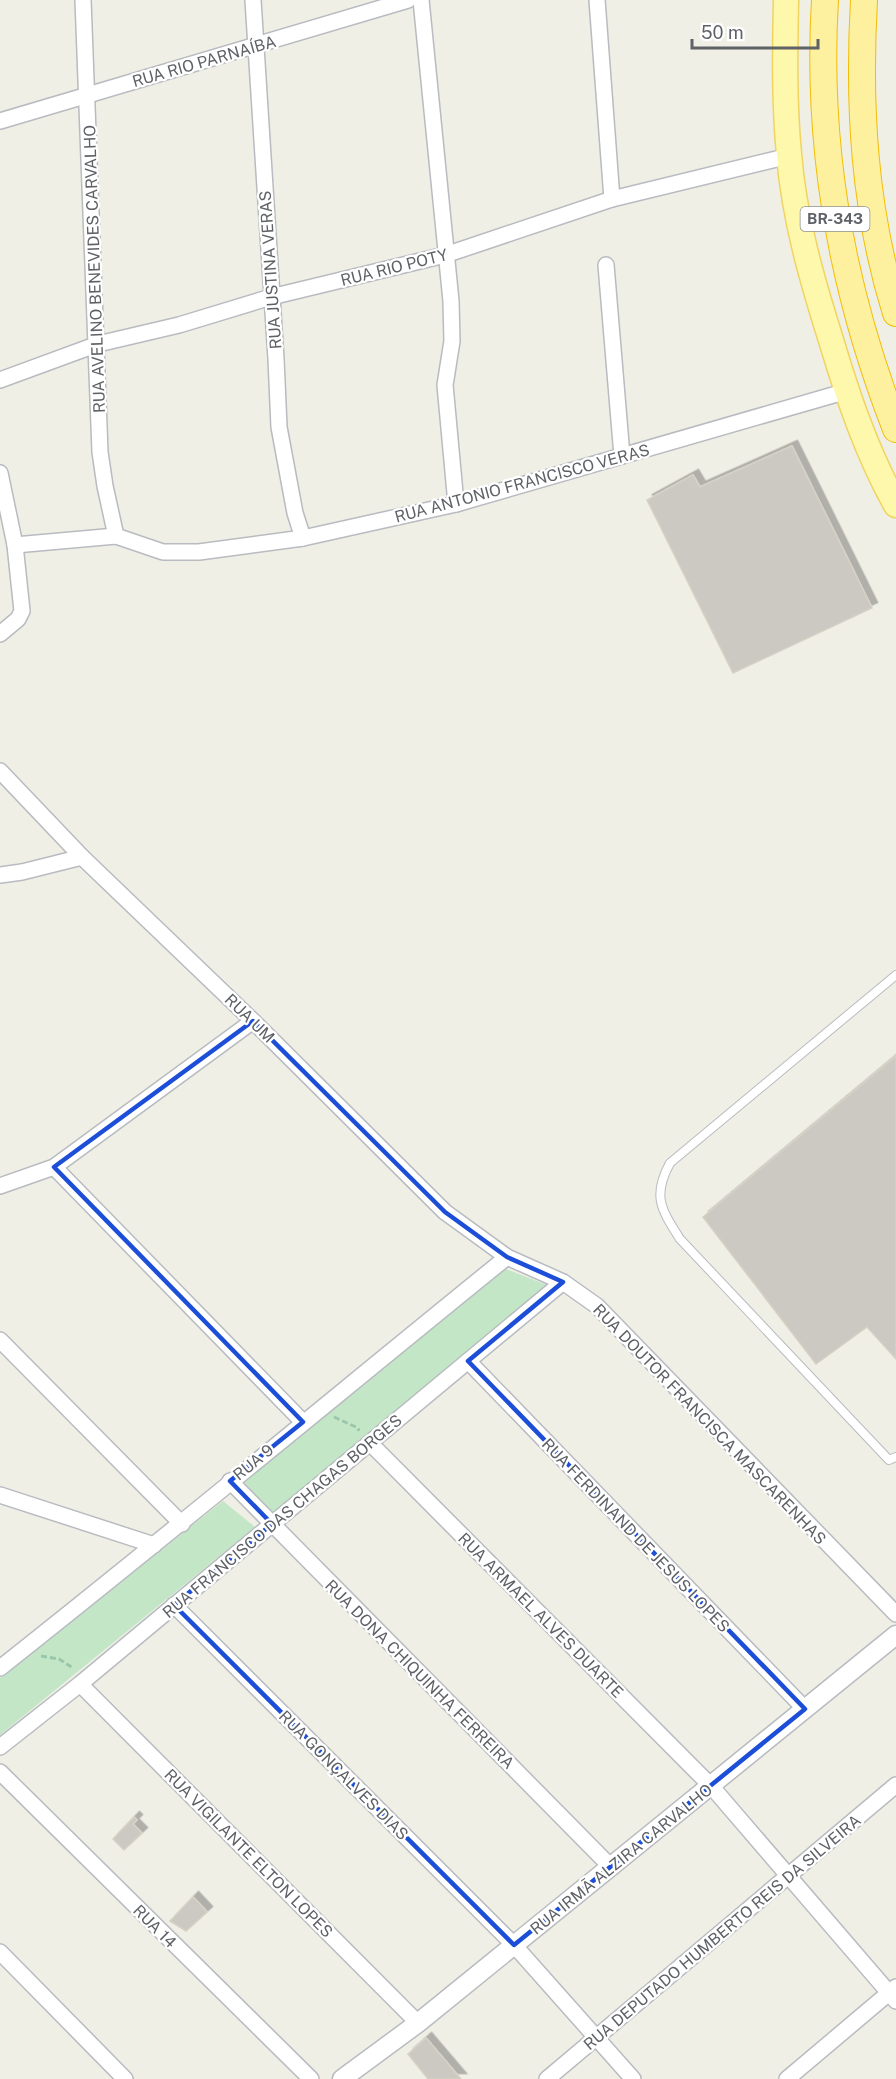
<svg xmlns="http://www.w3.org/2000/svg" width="896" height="2079" viewBox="0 0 896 2079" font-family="'Public Sans',sans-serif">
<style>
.green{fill:#c3e7c6}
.building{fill:#ccc9c3;stroke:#d5d1c4;stroke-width:1.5;filter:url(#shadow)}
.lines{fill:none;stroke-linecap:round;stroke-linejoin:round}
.service-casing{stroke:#b8bbc0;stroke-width:10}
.minor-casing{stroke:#b8bbc0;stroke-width:18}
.tertiary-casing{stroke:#b8bbc0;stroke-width:21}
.primary-casing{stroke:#f0d45f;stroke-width:27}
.trunk-casing{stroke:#f3bd03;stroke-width:28}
.path{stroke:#9bc6ab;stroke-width:3;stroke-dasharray:6 3;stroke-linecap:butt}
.service{stroke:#fff;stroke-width:8}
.minor{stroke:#fff;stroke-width:15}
.tertiary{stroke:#fff;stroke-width:18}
.primary{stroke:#fef8ad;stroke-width:24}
.trunk{stroke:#fdf19f;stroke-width:26}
.marked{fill:none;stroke:#1d4ed8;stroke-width:4.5;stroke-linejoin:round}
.labels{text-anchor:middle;stroke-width:4.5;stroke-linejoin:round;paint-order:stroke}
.shield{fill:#fff;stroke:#8e9094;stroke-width:1.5}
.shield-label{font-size:15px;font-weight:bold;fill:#5e6166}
.street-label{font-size:16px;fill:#5e6166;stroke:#fff}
</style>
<defs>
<filter id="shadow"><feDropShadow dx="5.5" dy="-5.5" stdDeviation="0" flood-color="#0004"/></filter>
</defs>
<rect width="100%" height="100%" fill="#f0efe6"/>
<g class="green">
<polygon points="501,1267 547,1285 273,1513 239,1479"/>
<polygon points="223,1501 255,1527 0,1735 0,1678"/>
</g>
<g class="building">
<polygon points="792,446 872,608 733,673 647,500 693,475 700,487"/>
<polygon points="896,1056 896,1359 867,1327 816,1364 703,1217"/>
<polygon points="134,1817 137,1820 133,1824 142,1833 124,1850 113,1839"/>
<polygon points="193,1897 207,1912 186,1931 170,1921"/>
<polygon points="426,2038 461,2079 428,2079 408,2054"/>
</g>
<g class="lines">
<g class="service-casing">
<path id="service" d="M 896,975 L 670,1163 C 652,1196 661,1209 680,1239 L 889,1460 L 896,1457"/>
</g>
<g class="minor-casing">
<g id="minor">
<polyline points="83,0 100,452 105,486 116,536"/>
<polyline points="253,0 276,359 279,427 295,513 303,538"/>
<polyline points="421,0 451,301 452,341 445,385 456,504"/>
<polyline points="597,0 612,199"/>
<polyline points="0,121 408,0"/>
<polyline points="606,265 622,456"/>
<polyline points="0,380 98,344 179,325 271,297 445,255 612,199 789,156"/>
<polyline points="0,473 15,545 22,611 18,619 0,634"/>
<polyline points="15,545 116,536 163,552 199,552 303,538 456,504 847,391"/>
<polyline points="0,771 82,857 253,1021 445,1212 507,1257 563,1282 597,1306 896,1614"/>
<polyline points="0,875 22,872 82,857"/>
<polyline points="54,1167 303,1422"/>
<polyline points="0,1186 54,1167 253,1021"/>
<polyline points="0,1340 182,1524"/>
<polyline points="468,1361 805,1709"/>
<polyline points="370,1443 712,1787 896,2001"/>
<polyline points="230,1481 610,1866"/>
<polyline points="0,1495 154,1545"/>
<polyline points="174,1605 514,1945 633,2079"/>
<path d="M 0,1668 C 171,1533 338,1394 507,1257"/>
<polyline points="80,1684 418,2023"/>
<polyline points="0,1747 80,1684 563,1282"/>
<polyline points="0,1772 311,2079"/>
<polyline points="0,1952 125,2079"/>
<polyline points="547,2079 896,1785"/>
<polyline points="787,2079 896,1987"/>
</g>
</g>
<g class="tertiary-casing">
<polyline id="tertiary" points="342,2079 418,2023 896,1635"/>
</g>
<g class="primary-casing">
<path id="primary" d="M 786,0 C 785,52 784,103 789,154 C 794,218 812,280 831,340 C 848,397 867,453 896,505"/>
</g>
<g class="trunk-casing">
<g id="trunk">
<path d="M 825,0 C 816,148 842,291 896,429"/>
<path d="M 864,0 C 858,106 864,211 896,313"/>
</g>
</g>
<g class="path">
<polyline points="334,1417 358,1428 359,1431"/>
<polyline points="41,1656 59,1659 73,1668"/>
</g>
<use href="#service" class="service"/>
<use href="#minor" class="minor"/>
<use href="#tertiary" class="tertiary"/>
<use href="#primary" class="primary"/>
<use href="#trunk" class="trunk"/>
</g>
<path class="marked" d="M 253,1021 L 445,1212 L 507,1257 L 563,1282 L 468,1361 L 805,1709 L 514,1945 L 174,1605 L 272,1524 L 230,1481 L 303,1422 L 54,1167 Z"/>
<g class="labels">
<rect class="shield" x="800.5" y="207" width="69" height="24" rx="4.5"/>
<g class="shield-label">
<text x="835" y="224">BR-343</text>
</g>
<g class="street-label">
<text transform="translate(204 61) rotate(-16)" y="6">RUA RIO PARNAÍBA</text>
<text transform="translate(394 267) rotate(-14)" y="6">RUA RIO POTY</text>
<text transform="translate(94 269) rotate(-92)" y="6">RUA AVELINO BENEVIDES CARVALHO</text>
<text transform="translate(270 270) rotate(-94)" y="6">RUA JUSTINA VERAS</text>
<text transform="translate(522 483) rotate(-15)" y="6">RUA ANTONIO FRANCISCO VERAS</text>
<text transform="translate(250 1018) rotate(44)" y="6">RUA UM</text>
<text transform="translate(710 1424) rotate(46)" y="6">RUA DOUTOR FRANCISCA MASCARENHAS</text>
<text transform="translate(253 1462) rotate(-39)" y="6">RUA 9</text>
<text transform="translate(282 1516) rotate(-40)" y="6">RUA FRANCISCO DAS CHAGAS BORGES</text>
<text transform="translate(636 1535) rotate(46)" y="6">RUA FERDINAND DE JESUS LOPES</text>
<text transform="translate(541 1615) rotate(45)" y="6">RUA ARMAEL ALVES DUARTE</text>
<text transform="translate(420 1674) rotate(45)" y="6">RUA DONA CHIQUINHA FERREIRA</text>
<text transform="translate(344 1775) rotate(45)" y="6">RUA GONÇALVES DIAS</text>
<text transform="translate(249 1853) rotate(45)" y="6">RUA VIGILANTE ELTON LOPES</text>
<text transform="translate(621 1859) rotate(-39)" y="6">RUA IRMÃ ALZIRA CARVALHO</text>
<text transform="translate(155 1926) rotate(45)" y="6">RUA 14</text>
<text transform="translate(722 1932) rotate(-40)" y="6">RUA DEPUTADO HUMBERTO REIS DA SILVEIRA</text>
</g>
</g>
<path d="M692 39v9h126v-9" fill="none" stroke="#5e6166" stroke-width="3"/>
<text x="701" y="39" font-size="18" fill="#5e6166" stroke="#ffffff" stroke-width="4.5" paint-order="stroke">50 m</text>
</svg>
